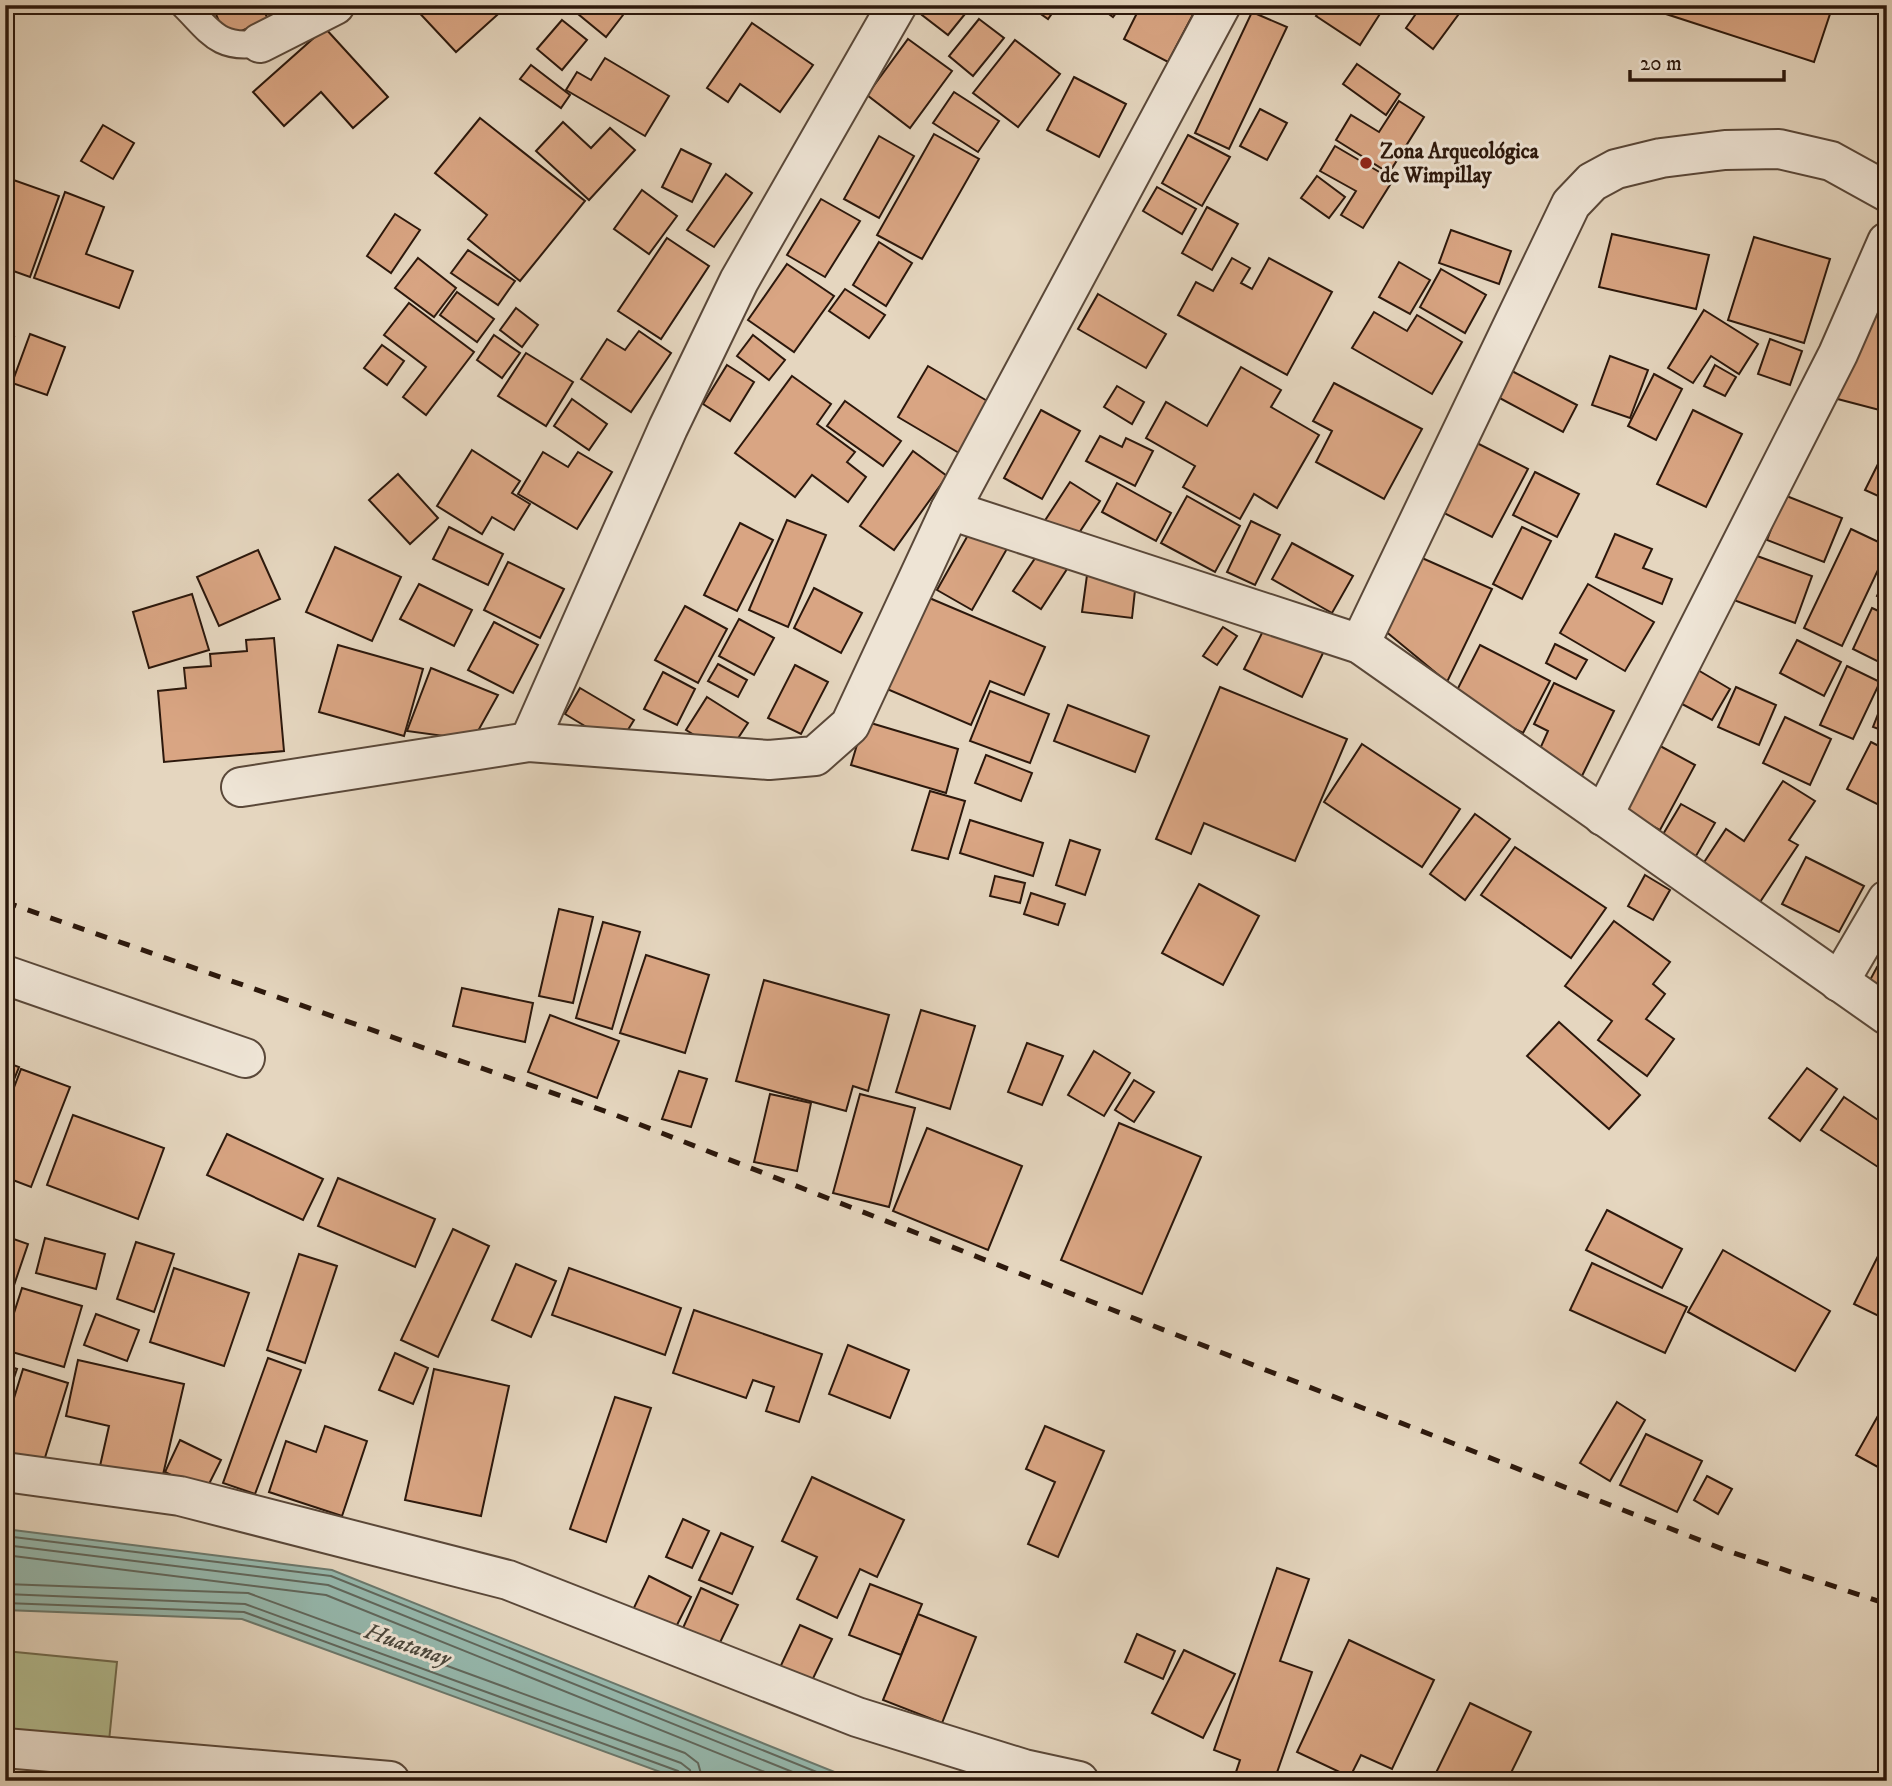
<svg xmlns="http://www.w3.org/2000/svg" width="1892" height="1786" viewBox="0 0 1892 1786" font-family="'IM FELL DW Pica',serif">
<style>
.green{fill:#b4be92;stroke:#706b4f;stroke-width:2}
.water{fill:#96b9ae;stroke:#6c796d;stroke-width:2}
.lines{fill:none;stroke-linecap:round;stroke-linejoin:round}
.shore{stroke:#61685d;stroke-width:2}
.building{fill:#d9a583;stroke:#2c180c;stroke-width:2}
.lane-casing{stroke:#5a4839;stroke-width:30}
.street-casing{stroke:#5a4839;stroke-width:42}
.lane{stroke:#eee4d5;stroke-width:26}
.street{stroke:#eee4d5;stroke-width:38}
.rail{stroke:#2c180c;stroke-width:5;stroke-dasharray:12 12;stroke-linecap:butt}
.poi-dot{fill:#8f2418;stroke:#eee4d5;stroke-width:2.5}
.labels{text-anchor:middle;stroke-width:6;stroke-linejoin:round;paint-order:stroke}
.poi-label{font-size:21px;font-weight:bold;fill:#2c180c;stroke:#eee4d5;text-anchor:start}
.water-label{font-size:23px;font-style:italic;fill:#4c483d;stroke:#eee4d5}
</style>
<rect width="100%" height="100%" fill="#e5d6bf"/>
<filter id="stains"><feTurbulence type="fractalNoise" baseFrequency=".00286" numOctaves="4"/><feColorMatrix values="0 0 0 0 .2 0 0 0 0 .09 0 0 0 0 .02 0 0 0 .5 -.17"/></filter>
<radialGradient id="worn" r=".72"><stop offset=".6" stop-color="#630" stop-opacity="0"/><stop offset="1" stop-color="#630" stop-opacity=".3"/></radialGradient>
<polygon class="green" points="5,1651 117,1662 107,1761 5,1751"/>
<polygon class="water" points="5,1529 332,1570 857,1781 685,1781 242,1619 5,1610"/>
<g class="lines">
<g class="shore">
<polyline points="5,1536 331,1576 839,1781"/>
<polyline points="5,1545 328,1585 815,1781"/>
<polyline points="5,1555 326,1595 787,1781"/>
<polyline points="5,1584 248,1593 685,1753 698,1763 703,1781"/>
<polyline points="5,1594 245,1604 681,1763 690,1770 692,1781"/>
<polyline points="5,1603 244,1612 678,1771 682,1775 683,1781"/>
</g>
</g>
<g class="building">
<polygon points="212,5 261,5 268,19 226,38"/>
<polygon points="266,5 307,5 277,27"/>
<polygon points="412,5 504,5 506,7 456,52"/>
<polygon points="575,5 610,5 623,15 606,37 572,9"/>
<polygon points="930,5 965,5 969,9 948,35 922,15"/>
<polygon points="1028,5 1058,5 1048,19"/>
<polygon points="1097,5 1122,5 1113,17"/>
<polygon points="1141,5 1198,5 1168,62 1124,39"/>
<polygon points="1324,5 1384,5 1385,6 1360,45 1316,16"/>
<polygon points="1422,5 1452,5 1461,11 1433,49 1406,28"/>
<polygon points="1666,5 1833,5 1814,62 1663,13"/>
<polygon points="1252,12 1287,27 1229,149 1195,133"/>
<polygon points="979,19 1004,38 973,76 949,56"/>
<polygon points="562,20 587,40 562,70 537,49"/>
<polygon points="752,23 813,65 780,112 740,84 728,102 707,88"/>
<polygon points="325,28 388,97 353,128 321,92 284,126 253,92"/>
<polygon points="908,39 952,71 910,128 867,95"/>
<polygon points="1015,40 1060,74 1018,127 973,93"/>
<polygon points="605,58 669,96 645,136 566,90 577,72 591,80"/>
<polygon points="1357,64 1400,94 1386,115 1343,84"/>
<polygon points="531,65 570,95 561,108 520,79"/>
<polygon points="1074,77 1126,104 1099,157 1047,130"/>
<polygon points="954,92 999,121 978,152 933,123"/>
<polygon points="1399,101 1424,117 1389,173 1336,140 1351,115 1379,132"/>
<polygon points="1260,109 1287,123 1267,160 1240,146"/>
<polygon points="480,118 585,201 520,281 468,239 487,215 435,173"/>
<polygon points="563,122 591,148 610,128 635,150 589,200 536,151"/>
<polygon points="103,125 134,143 113,179 81,161"/>
<polygon points="934,134 979,159 922,259 877,235"/>
<polygon points="1188,135 1230,157 1202,206 1162,183"/>
<polygon points="879,136 914,156 879,218 844,199"/>
<polygon points="1335,146 1393,180 1363,228 1341,215 1356,191 1320,171"/>
<polygon points="681,149 711,164 692,202 662,187"/>
<polygon points="726,174 752,193 714,247 687,230"/>
<polygon points="1317,176 1345,197 1329,218 1301,198"/>
<polygon points="5,177 59,196 30,277 5,268"/>
<polygon points="1157,187 1196,209 1182,234 1143,211"/>
<polygon points="642,190 677,216 649,254 614,229"/>
<polygon points="65,192 104,207 86,254 133,271 119,308 34,278"/>
<polygon points="821,199 860,221 825,277 787,255"/>
<polygon points="1207,207 1238,224 1212,270 1182,253"/>
<polygon points="395,214 420,230 391,273 367,256"/>
<polygon points="1451,230 1511,251 1499,284 1439,263"/>
<polygon points="1612,234 1709,255 1696,309 1599,287"/>
<polygon points="1754,237 1830,259 1804,343 1728,320"/>
<polygon points="667,238 709,266 661,339 618,311"/>
<polygon points="879,242 912,263 886,306 853,285"/>
<polygon points="468,250 515,281 498,305 451,273"/>
<polygon points="418,258 456,288 434,317 395,288"/>
<polygon points="1232,258 1250,268 1241,283 1252,289 1269,258 1332,292 1287,375 1178,315 1196,282 1213,291"/>
<polygon points="1399,262 1430,280 1410,314 1379,297"/>
<polygon points="787,264 834,296 794,352 748,320"/>
<polygon points="1441,269 1486,295 1465,333 1420,307"/>
<polygon points="1887,282 1887,412 1830,397"/>
<polygon points="845,289 885,315 869,338 829,311"/>
<polygon points="457,292 494,319 477,342 440,315"/>
<polygon points="1098,294 1166,334 1146,368 1078,329"/>
<polygon points="409,303 474,352 426,415 403,397 426,367 384,335"/>
<polygon points="516,308 538,325 522,347 500,330"/>
<polygon points="1704,310 1758,344 1739,374 1711,356 1693,383 1668,368"/>
<polygon points="1374,312 1407,331 1417,315 1462,342 1432,394 1352,348"/>
<polygon points="639,331 671,353 631,412 581,379 607,339 625,350"/>
<polygon points="5,334 14,337 5,363"/>
<polygon points="30,334 65,347 47,395 12,383"/>
<polygon points="494,335 520,353 502,378 477,360"/>
<polygon points="753,335 785,360 769,380 737,356"/>
<polygon points="1770,339 1802,351 1790,385 1758,374"/>
<polygon points="382,345 404,361 387,385 364,368"/>
<polygon points="526,353 573,382 546,426 498,396"/>
<polygon points="1610,356 1648,370 1630,418 1592,405"/>
<polygon points="727,365 754,382 730,421 703,404"/>
<polygon points="1715,365 1736,377 1725,396 1704,386"/>
<polygon points="928,366 989,402 959,453 898,417"/>
<polygon points="1241,367 1281,390 1271,407 1319,435 1277,508 1254,494 1240,519 1183,487 1195,466 1146,438 1166,402 1207,426"/>
<polygon points="1508,369 1577,405 1563,432 1494,395"/>
<polygon points="1654,374 1682,389 1656,440 1628,426"/>
<polygon points="792,376 831,404 817,424 855,452 847,462 866,477 848,502 812,475 795,497 735,453"/>
<polygon points="1334,383 1422,429 1384,499 1316,462 1332,431 1313,421"/>
<polygon points="1117,386 1144,402 1132,424 1104,407"/>
<polygon points="572,399 607,424 589,450 554,426"/>
<polygon points="845,401 901,441 883,466 827,426"/>
<polygon points="1041,410 1080,431 1042,499 1004,478"/>
<polygon points="1693,410 1742,434 1706,507 1657,484"/>
<polygon points="1100,436 1122,447 1126,438 1153,451 1135,486 1086,461"/>
<polygon points="1467,438 1528,469 1492,537 1432,507"/>
<polygon points="1886,448 1887,449 1887,500 1865,490"/>
<polygon points="472,450 520,481 512,493 530,504 514,530 492,517 482,534 437,506"/>
<polygon points="913,451 947,476 894,550 860,526"/>
<polygon points="543,452 568,467 578,452 612,472 577,529 518,494"/>
<polygon points="1535,472 1579,494 1557,537 1513,515"/>
<polygon points="398,474 438,518 410,544 369,500"/>
<polygon points="1070,482 1100,501 1073,542 1044,522"/>
<polygon points="1117,483 1171,513 1156,541 1102,512"/>
<polygon points="1784,495 1842,518 1824,562 1767,540"/>
<polygon points="1187,496 1240,526 1215,572 1161,543"/>
<polygon points="787,520 826,535 788,627 749,610"/>
<polygon points="1251,521 1280,535 1255,585 1227,572"/>
<polygon points="740,523 773,540 737,611 704,595"/>
<polygon points="449,527 503,554 488,585 433,559"/>
<polygon points="1522,527 1551,541 1522,599 1493,584"/>
<polygon points="972,528 1008,547 972,610 937,590"/>
<polygon points="1851,529 1887,546 1887,551 1842,646 1804,628"/>
<polygon points="1615,534 1652,549 1643,568 1672,579 1662,604 1596,577"/>
<polygon points="1292,543 1353,576 1332,613 1272,579"/>
<polygon points="335,547 401,577 372,641 306,612"/>
<polygon points="1042,548 1069,566 1041,609 1013,591"/>
<polygon points="258,550 280,599 219,626 197,577"/>
<polygon points="1749,553 1812,576 1795,623 1731,599"/>
<polygon points="1413,554 1492,589 1447,682 1378,625"/>
<polygon points="508,562 564,589 540,638 484,610"/>
<polygon points="1087,575 1136,581 1132,618 1082,612"/>
<polygon points="1887,575 1887,600 1877,596"/>
<polygon points="419,584 472,610 454,646 400,619"/>
<polygon points="1588,584 1654,622 1625,671 1560,633"/>
<polygon points="814,588 862,613 841,653 794,628"/>
<polygon points="192,594 209,650 149,668 133,612"/>
<polygon points="927,597 1045,647 1024,695 990,681 971,725 887,689"/>
<polygon points="685,606 727,629 698,683 655,660"/>
<polygon points="1872,608 1887,615 1887,666 1853,649"/>
<polygon points="739,619 774,638 754,675 719,656"/>
<polygon points="494,622 538,645 513,693 468,670"/>
<polygon points="1267,623 1324,651 1302,697 1244,669"/>
<polygon points="1223,627 1237,636 1217,665 1203,656"/>
<polygon points="274,638 284,751 164,762 158,691 186,688 184,668 211,666 210,654 247,651 246,640"/>
<polygon points="1797,640 1841,662 1824,696 1780,673"/>
<polygon points="1555,644 1587,660 1576,679 1546,663"/>
<polygon points="338,645 423,669 404,736 319,712"/>
<polygon points="1480,645 1550,681 1523,733 1453,698"/>
<polygon points="1686,663 1730,689 1712,720 1667,696"/>
<polygon points="718,664 747,680 738,697 708,681"/>
<polygon points="795,665 828,682 801,734 768,718"/>
<polygon points="1847,666 1880,682 1853,739 1820,725"/>
<polygon points="431,668 498,695 473,740 407,731"/>
<polygon points="663,672 695,689 677,725 644,709"/>
<polygon points="1554,683 1614,711 1577,786 1535,760 1548,731 1534,724"/>
<polygon points="1220,687 1347,739 1295,861 1204,823 1191,854 1156,839"/>
<polygon points="1736,687 1776,705 1759,745 1718,727"/>
<polygon points="580,688 634,720 618,746 565,714"/>
<polygon points="990,691 1049,714 1030,763 970,741"/>
<polygon points="1887,691 1887,732 1873,727"/>
<polygon points="707,697 748,723 727,755 686,730"/>
<polygon points="1068,705 1149,736 1135,772 1054,741"/>
<polygon points="1785,717 1831,739 1810,785 1763,763"/>
<polygon points="864,721 958,749 946,793 851,765"/>
<polygon points="1651,741 1695,765 1660,830 1615,805"/>
<polygon points="1871,742 1887,750 1887,809 1847,789"/>
<polygon points="1362,744 1460,809 1422,867 1324,802"/>
<polygon points="986,755 1032,773 1021,801 975,783"/>
<polygon points="1783,781 1815,801 1789,840 1798,845 1752,914 1695,876 1726,829 1744,841"/>
<polygon points="930,791 965,801 948,859 912,850"/>
<polygon points="1681,804 1715,823 1696,856 1662,836"/>
<polygon points="1475,814 1510,839 1465,900 1430,874"/>
<polygon points="970,820 1043,843 1033,876 960,853"/>
<polygon points="1070,840 1100,850 1085,895 1056,885"/>
<polygon points="1515,847 1606,908 1571,958 1481,895"/>
<polygon points="1806,857 1864,886 1839,932 1782,904"/>
<polygon points="1645,875 1670,890 1653,920 1628,906"/>
<polygon points="995,876 1025,883 1020,903 990,896"/>
<polygon points="1199,884 1259,916 1223,985 1162,953"/>
<polygon points="1031,893 1065,904 1058,925 1024,914"/>
<polygon points="559,909 593,917 573,1003 539,996"/>
<polygon points="1614,921 1670,962 1653,984 1665,994 1646,1019 1674,1039 1647,1076 1598,1040 1612,1021 1565,986"/>
<polygon points="603,922 640,932 612,1029 576,1018"/>
<polygon points="646,955 709,975 685,1053 620,1033"/>
<polygon points="1877,967 1887,972 1887,1009 1861,997"/>
<polygon points="764,980 889,1015 868,1091 853,1086 846,1111 736,1081"/>
<polygon points="462,988 533,1003 525,1042 453,1026"/>
<polygon points="921,1010 975,1026 950,1109 896,1092"/>
<polygon points="550,1015 619,1041 597,1098 528,1072"/>
<polygon points="1559,1022 1640,1095 1609,1129 1527,1056"/>
<polygon points="1027,1043 1063,1056 1042,1105 1008,1092"/>
<polygon points="1094,1051 1130,1073 1104,1116 1068,1095"/>
<polygon points="5,1062 19,1067 5,1102"/>
<polygon points="1807,1068 1837,1089 1800,1141 1769,1118"/>
<polygon points="21,1069 70,1087 31,1187 5,1177 5,1111"/>
<polygon points="679,1071 707,1079 691,1127 662,1119"/>
<polygon points="1134,1080 1154,1092 1134,1122 1115,1110"/>
<polygon points="770,1094 811,1103 797,1171 754,1162"/>
<polygon points="860,1094 915,1108 889,1207 833,1193"/>
<polygon points="1844,1097 1887,1126 1887,1154 1878,1167 1821,1130"/>
<polygon points="73,1115 164,1148 138,1219 47,1185"/>
<polygon points="1119,1123 1201,1157 1142,1294 1061,1260"/>
<polygon points="927,1128 1022,1166 988,1250 893,1211"/>
<polygon points="227,1134 323,1179 303,1220 207,1175"/>
<polygon points="338,1178 435,1219 415,1267 318,1226"/>
<polygon points="1607,1210 1682,1249 1662,1288 1586,1250"/>
<polygon points="453,1229 489,1246 438,1357 401,1340"/>
<polygon points="5,1236 28,1244 10,1297 5,1296"/>
<polygon points="45,1238 105,1254 96,1289 36,1273"/>
<polygon points="136,1242 174,1254 154,1312 117,1299"/>
<polygon points="1723,1250 1830,1311 1795,1371 1688,1312"/>
<polygon points="299,1254 337,1266 305,1363 267,1350"/>
<polygon points="1878,1256 1887,1260 1887,1320 1854,1304"/>
<polygon points="1592,1263 1687,1307 1665,1353 1570,1310"/>
<polygon points="516,1264 556,1281 531,1337 492,1320"/>
<polygon points="174,1268 249,1293 224,1366 150,1342"/>
<polygon points="569,1268 681,1308 665,1355 552,1315"/>
<polygon points="22,1288 82,1306 64,1367 5,1350 5,1341"/>
<polygon points="694,1310 822,1354 799,1422 766,1411 774,1387 753,1380 746,1398 673,1373"/>
<polygon points="96,1314 139,1330 127,1361 84,1345"/>
<polygon points="848,1345 909,1370 890,1418 829,1394"/>
<polygon points="395,1353 428,1368 413,1404 379,1390"/>
<polygon points="268,1358 301,1370 255,1494 223,1483"/>
<polygon points="78,1360 184,1384 162,1479 100,1466 109,1426 66,1416"/>
<polygon points="5,1365 17,1369 5,1404"/>
<polygon points="23,1369 68,1383 39,1477 6,1467 13,1444 5,1442 5,1427"/>
<polygon points="434,1369 509,1386 481,1516 405,1500"/>
<polygon points="615,1397 651,1408 606,1542 570,1529"/>
<polygon points="1617,1402 1645,1420 1610,1481 1580,1463"/>
<polygon points="1884,1405 1887,1406 1887,1472 1856,1455"/>
<polygon points="325,1426 367,1441 342,1516 269,1492 286,1441 316,1452"/>
<polygon points="1045,1426 1104,1451 1058,1557 1028,1544 1055,1482 1026,1469"/>
<polygon points="1646,1434 1702,1461 1677,1512 1620,1485"/>
<polygon points="180,1440 221,1460 205,1492 165,1472"/>
<polygon points="1707,1476 1732,1489 1718,1514 1694,1500"/>
<polygon points="812,1477 904,1520 877,1577 860,1569 837,1618 797,1599 817,1557 782,1541"/>
<polygon points="683,1519 709,1531 692,1568 666,1557"/>
<polygon points="721,1533 753,1547 732,1594 699,1580"/>
<polygon points="1277,1568 1309,1579 1280,1661 1312,1672 1274,1781 1233,1781 1240,1760 1214,1750"/>
<polygon points="649,1576 691,1597 672,1635 631,1614"/>
<polygon points="870,1584 922,1604 901,1655 849,1635"/>
<polygon points="701,1588 738,1605 714,1655 678,1639"/>
<polygon points="918,1614 976,1637 942,1723 883,1700"/>
<polygon points="800,1625 832,1639 806,1693 775,1678"/>
<polygon points="1137,1634 1175,1651 1163,1679 1125,1662"/>
<polygon points="1349,1640 1434,1680 1392,1769 1361,1755 1350,1777 1297,1752"/>
<polygon points="1184,1650 1235,1674 1203,1738 1152,1713"/>
<polygon points="1470,1703 1531,1732 1507,1781 1432,1781"/>
</g>
<g class="lines">
<g class="lane-casing">
<path id="lane" d="M 184,5 C 211,32 219,50 260,43"/>
</g>
<g class="street-casing">
<g id="street">
<polyline points="260,43 335,5"/>
<polyline points="950,510 1360,644 1887,1015"/>
<polyline points="1360,644 1571,204 1592,182 1616,169 1661,158 1725,150 1779,149 1831,161 1887,192"/>
<polyline points="529,742 668,428 739,281 897,5"/>
<polyline points="241,787 529,742 769,760 815,756 850,725 950,510 1221,5"/>
<polyline points="1603,816 1838,354 1887,242"/>
<polyline points="5,975 245,1058"/>
<polyline points="1839,982 1887,900"/>
<polyline points="5,1472 180,1496 508,1580 857,1717 1024,1769 1079,1781"/>
<polyline points="5,1748 390,1781"/>
</g>
</g>
<use href="#lane" class="lane"/>
<use href="#street" class="street"/>
<polyline class="rail" points="5,902 613,1114 1725,1550 1887,1604"/>
</g>
<circle class="poi-dot" cx="1366" cy="163" r="7"/>
<g class="labels">
<g class="poi-label">
<text x="1380" y="158">Zona Arqueológica<tspan x="1380" dy="24">de Wimpillay</tspan></text>
</g>
<g class="water-label">
<text transform="translate(408 1644) rotate(19)" y="8">Huatanay</text>
</g>
</g>
<rect width="1892" height="1786" fill="none" stroke="#e5d6bf" stroke-width="28"/>
<rect x="7" y="7" width="1878" height="1772" fill="none" stroke="#2c180c" stroke-width="3.5"/>
<rect x="14" y="14" width="1864" height="1758" fill="none" stroke="#2c180c" stroke-width="2"/>
<path d="M1630 70v10h154v-10" fill="none" stroke="#2c180c" stroke-width="3.5"/>
<text x="1640" y="70" font-size="21" fill="#2c180c" stroke="#eee4d5" stroke-width="5" paint-order="stroke">20 m</text>
<rect width="100%" height="100%" filter="url(#stains)"/>
<rect width="100%" height="100%" fill="url(#worn)"/>
</svg>
